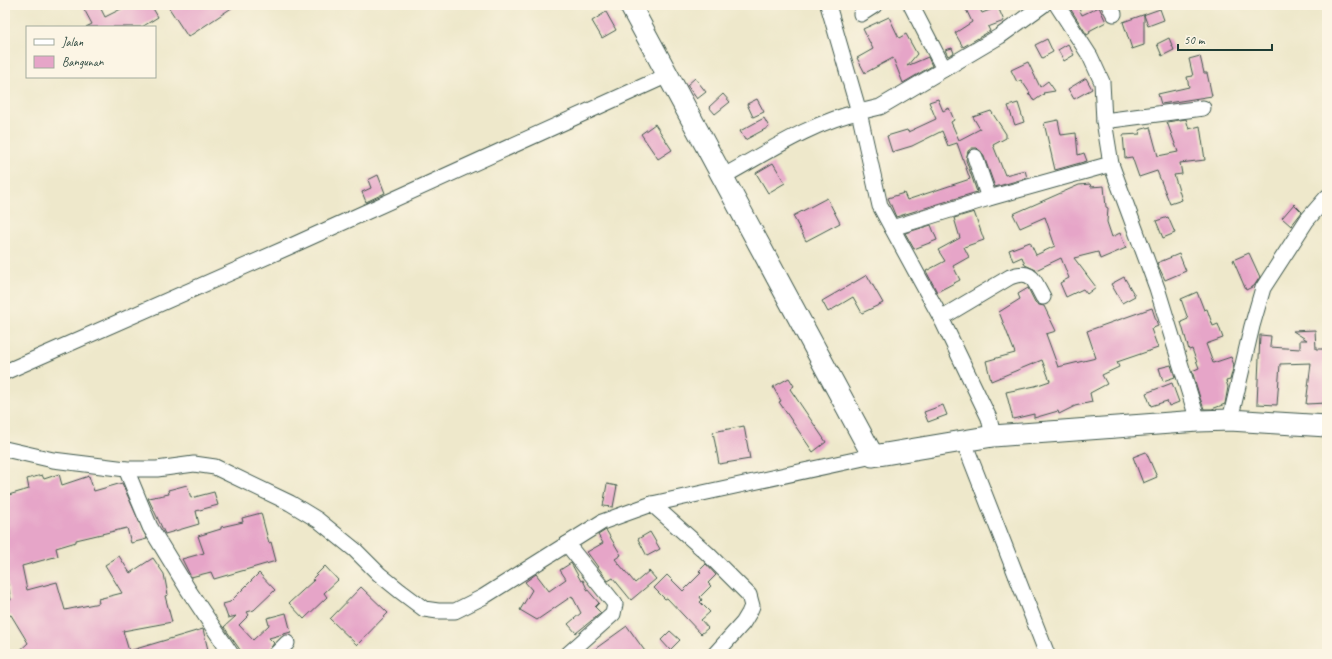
<svg xmlns="http://www.w3.org/2000/svg" width="1332" height="659" viewBox="0 0 1332 659" font-family="Caveat,sans-serif">
<style>
.building{fill:#e6a5c8}
.lines{fill:none;stroke-linecap:round;stroke-linejoin:round}
.street-casing{stroke:#3e574b;stroke-width:17}
.secondary-casing{stroke:#3e574b;stroke-width:23}
.street{stroke:#fff;stroke-width:15}
.secondary{stroke:#fff;stroke-width:21}
</style>
<rect width="100%" height="100%" fill="#fcf5e5"/>
<filter id="ink" filterUnits="userSpaceOnUse"><feTurbulence type="fractalNoise" baseFrequency=".025" numOctaves="2"/><feDisplacementMap in="SourceGraphic" scale="8" xChannelSelector="R" yChannelSelector="G"/><feConvolveMatrix kernelMatrix="1 2 1 2 8 2 1 2 1" color-interpolation-filters="sRGB"/></filter>
<filter id="wash" filterUnits="userSpaceOnUse"><feTurbulence type="fractalNoise" baseFrequency=".012" numOctaves="4" result="noise"/><feDisplacementMap in="SourceGraphic" scale="16" xChannelSelector="R" yChannelSelector="G"/><feGaussianBlur stdDeviation="0.9" result="paint"/><feColorMatrix in="noise" values="0 0 0 0 0 0 0 0 0 0 0 0 0 0 0 0 0 1.4 0 .05"/><feComposite in="paint" operator="in"/></filter>
<g filter="url(#wash)">
<rect width="100%" height="100%" fill="#eee8cb"/>
<g id="blocks">
<g class="building">
<polygon points="93,5 99,5 105,17 129,5 151,5 158,17 142,27 86,27 92,24 84,9"/>
<polygon points="167,5 236,5 188,37"/>
<polygon points="964,5 978,5 982,13 998,7 1004,21 988,27 990,31 963,47 955,33 972,22"/>
<polygon points="1068,5 1077,5 1082,15 1099,7 1106,22 1089,31 1090,33 1087,35"/>
<polygon points="1160,9 1164,20 1148,26 1144,15 1144,45 1132,49 1123,22"/>
<polygon points="606,12 616,30 602,38 592,21"/>
<polygon points="889,17 899,38 906,34 917,54 907,66 928,57 932,66 903,83 893,58 865,73 857,58 873,49 863,29"/>
<polygon points="1169,38 1174,50 1162,56 1157,44"/>
<polygon points="1047,39 1053,52 1042,58 1035,45"/>
<polygon points="1068,44 1074,55 1064,61 1058,50"/>
<polygon points="952,48 954,53 948,56 945,50"/>
<polygon points="1200,56 1204,73 1207,73 1212,96 1161,104 1158,94 1189,87 1187,77 1193,76 1189,59"/>
<polygon points="1028,62 1040,87 1048,81 1055,91 1043,93 1044,94 1034,101 1030,94 1028,95 1030,93 1021,80 1017,82 1011,70"/>
<polygon points="695,78 706,92 697,99 687,85"/>
<polygon points="1086,78 1092,89 1074,99 1068,89"/>
<polygon points="723,94 730,102 715,114 709,107"/>
<polygon points="757,99 764,112 753,117 747,104"/>
<polygon points="938,99 943,111 949,108 954,120 951,122 959,140 980,129 973,117 991,111 1006,134 1006,138 993,145 1005,175 1025,170 1027,178 995,187 983,154 977,148 972,148 968,151 966,160 977,192 896,217 888,198 904,193 907,200 970,179 957,143 948,146 942,131 912,146 892,152 887,136 907,130 908,132 936,119 929,102"/>
<polygon points="1018,103 1024,122 1015,125 1008,106"/>
<polygon points="764,118 769,127 745,140 740,131"/>
<polygon points="1186,119 1189,129 1200,126 1205,160 1180,163 1182,174 1174,175 1182,200 1170,204 1157,171 1139,177 1132,157 1125,158 1123,135 1140,134 1139,130 1150,127 1158,156 1178,152 1167,122"/>
<polygon points="1058,120 1061,135 1076,133 1078,155 1084,153 1087,161 1055,170 1044,123"/>
<polygon points="655,124 672,150 658,159 641,134"/>
<polygon points="773,163 785,183 768,193 756,173"/>
<polygon points="378,175 385,193 366,202 362,192 371,188 368,180"/>
<polygon points="1090,184 1091,187 1104,186 1106,207 1108,208 1107,222 1112,237 1120,233 1126,248 1100,259 1098,252 1074,258 1096,287 1087,294 1083,289 1066,297 1060,283 1069,278 1061,258 1036,270 1025,265 1022,257 1013,261 1009,250 1030,242 1036,255 1055,246 1045,217 1020,228 1013,214 1079,185"/>
<polygon points="827,198 840,223 806,241 793,216"/>
<polygon points="1294,204 1302,212 1291,226 1282,218"/>
<polygon points="974,212 984,240 964,247 969,257 953,266 960,280 937,292 926,271 945,261 938,250 960,238 954,218"/>
<polygon points="1168,217 1175,233 1163,238 1156,221"/>
<polygon points="931,225 937,240 914,249 905,233"/>
<polygon points="1249,253 1260,277 1254,286 1246,290 1233,260"/>
<polygon points="1179,254 1186,271 1165,280 1157,263"/>
<polygon points="867,275 883,303 862,313 853,297 828,312 822,301"/>
<polygon points="1124,277 1135,296 1122,303 1111,284"/>
<polygon points="1028,288 1035,302 1039,305 1044,306 1056,331 1046,334 1058,367 1096,358 1087,331 1152,308 1158,326 1151,329 1158,348 1117,362 1119,367 1102,375 1107,384 1090,393 1092,402 1075,406 1059,414 1058,411 1034,418 1034,414 1013,419 1006,392 1035,386 1050,381 1042,360 991,381 986,361 1015,353 999,312 1020,299 1018,294"/>
<polygon points="1197,292 1204,310 1207,309 1213,326 1218,324 1223,338 1206,344 1213,363 1231,357 1234,365 1230,380 1226,381 1228,387 1225,404 1212,409 1204,409 1200,398 1192,371 1199,368 1192,349 1189,350 1181,322 1188,319 1181,299"/>
<polygon points="1315,330 1316,349 1324,349 1324,368 1327,368 1327,403 1306,404 1311,363 1280,364 1277,405 1257,404 1260,335 1271,336 1270,347 1300,349 1300,340 1307,340 1293,331"/>
<polygon points="1171,365 1175,377 1163,381 1159,368"/>
<polygon points="789,378 794,386 790,389 826,442 813,452 779,402 781,401 773,387"/>
<polygon points="1172,383 1179,402 1169,406 1167,401 1151,406 1146,393"/>
<polygon points="943,405 947,415 928,422 924,412"/>
<polygon points="744,426 750,459 719,464 713,432"/>
<polygon points="1146,452 1157,477 1143,483 1133,457"/>
<polygon points="59,474 62,485 89,476 94,491 122,483 147,539 131,543 127,528 76,540 76,542 56,548 58,556 22,566 27,590 57,582 65,610 99,603 98,599 122,593 105,565 119,556 130,573 153,558 164,574 168,595 165,596 172,622 123,631 129,651 203,629 209,654 16,654 28,643 11,615 5,617 5,601 11,600 5,571 5,496 29,489 27,479 42,475 44,479"/>
<polygon points="607,484 617,486 613,507 603,506"/>
<polygon points="187,485 191,498 214,492 218,505 196,511 199,524 165,534 148,498 169,494 168,490"/>
<polygon points="261,513 269,543 271,542 276,561 214,579 211,572 191,577 182,559 204,553 198,536 221,529 221,527 243,522 242,518"/>
<polygon points="606,530 621,555 615,559 635,583 649,571 656,579 631,600 613,578 608,581 587,552 603,543 598,535"/>
<polygon points="650,532 660,549 647,556 638,539"/>
<polygon points="571,563 581,581 583,580 587,589 599,603 595,607 601,613 576,633 568,624 581,613 572,596 537,620 520,610 532,590 525,582 536,574 549,591 566,579 560,570"/>
<polygon points="706,564 716,575 708,583 711,586 700,597 702,600 700,602 710,612 701,620 708,628 701,634 667,598 665,599 654,588 667,575 683,591 701,573 699,571"/>
<polygon points="325,566 338,580 324,593 327,597 304,619 289,603 314,580 312,579"/>
<polygon points="259,573 275,590 254,610 247,612 249,615 239,625 253,640 269,625 267,618 286,613 291,632 269,638 274,643 267,654 243,654 224,627 236,616 228,618 223,604 230,602"/>
<polygon points="361,587 388,613 357,645 330,619"/>
<polygon points="627,626 647,654 588,654"/>
<polygon points="670,631 680,640 670,650 661,640"/>
</g>
</g>
</g>
<g filter="url(#ink)">
<use href="#blocks" fill-opacity="0" stroke="#3e574b" stroke-width="1"/>
<g class="lines">
<g class="street-casing">
<g id="street">
<polyline points="911,5 944,69"/>
<polyline points="1057,5 1090,56 1102,82 1104,121 1111,164 1157,288 1198,421"/>
<polyline points="1109,5 1114,14"/>
<polyline points="861,14 875,5"/>
<polyline points="1104,121 1203,108"/>
<polyline points="975,157 989,198"/>
<path d="M 724,176 C 764,154 814,121 859,112 L 828,5"/>
<polyline points="892,228 989,198 1111,164"/>
<path d="M 941,318 L 1010,277 C 1032,269 1033,279 1043,297"/>
<polyline points="5,372 291,246 668,75"/>
<polyline points="1230,420 1252,326 1263,288 1307,220 1327,197"/>
<polyline points="993,436 989,418 941,318 880,206 859,112 880,107 1000,36 1043,5"/>
<polyline points="964,442 1047,654"/>
<polyline points="5,449 53,460 126,469 157,469 194,464 215,467 290,503 318,520 355,550 379,574 400,591 424,609 438,611 455,611 483,597 602,522 652,504 873,456"/>
<polyline points="126,469 150,527 189,591 231,654"/>
<polyline points="652,504 707,553 749,595 752,606 749,613 743,623 715,654"/>
<polyline points="567,544 615,604 613,614 568,654"/>
<polyline points="276,654 287,643"/>
</g>
</g>
<g class="secondary-casing">
<polyline id="secondary" points="630,5 873,456 993,436 1198,421 1230,420 1327,426"/>
</g>
<use href="#street" class="street"/>
<use href="#secondary" class="secondary"/>
</g>
</g>
<rect width="1332" height="659" fill="none" stroke="#fcf5e5" stroke-width="20"/>
<rect x="26" y="26" width="130" height="52" fill="#fcf5e5" stroke="#a4ab9e"/>
<rect x="34" y="39" width="20" height="6" fill="#ffffff" stroke="#a4ab9e"/>
<text x="62" y="46" font-size="12" fill="#1f3d34">Jalan</text>
<rect x="34" y="56" width="20" height="12" fill="#e6a5c8" stroke="#a4ab9e"/>
<text x="62" y="66" font-size="12" fill="#1f3d34">Bangunan</text>
<path d="M1178 44v6h94v-6" fill="none" stroke="#1f3d34" stroke-width="2"/>
<text x="1184" y="44" font-size="12" fill="#1f3d34" stroke="#fcf5e5" stroke-width="3" paint-order="stroke">50 m</text>
</svg>
